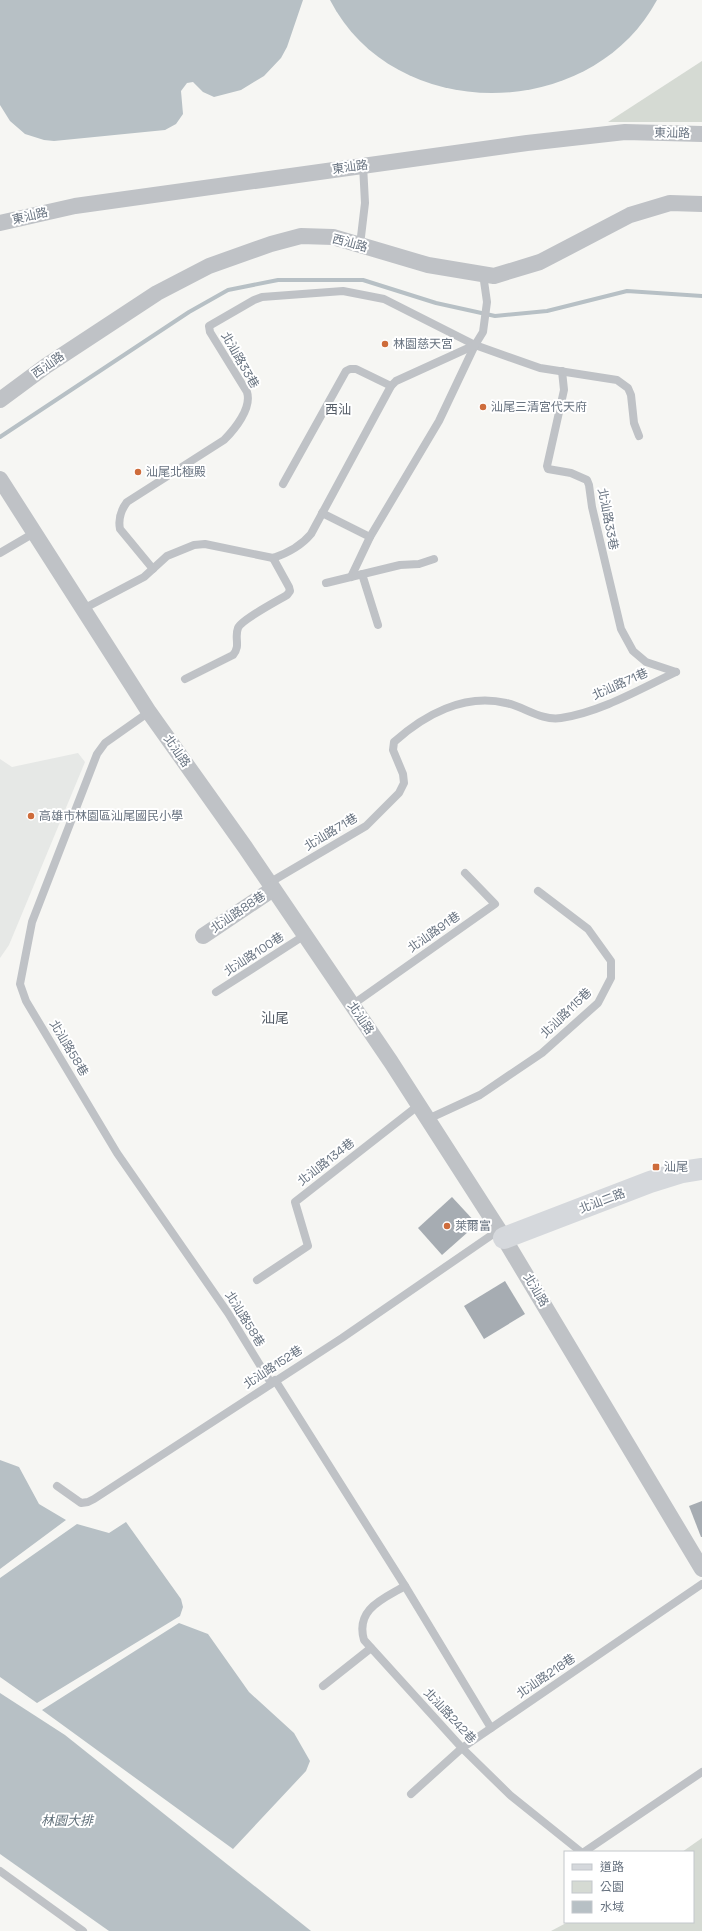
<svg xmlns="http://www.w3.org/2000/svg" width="702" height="1931" viewBox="0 0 702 1931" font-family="'Space Grotesk','Noto Sans TC',sans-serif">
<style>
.built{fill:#e6e8e6}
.green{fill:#d5dad3}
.water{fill:#b7c0c5}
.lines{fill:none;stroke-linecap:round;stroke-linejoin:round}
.stream{stroke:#b7c0c5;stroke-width:4}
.building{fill:#a6acb2}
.lane{stroke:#bfc2c6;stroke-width:8}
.street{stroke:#bfc2c6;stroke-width:16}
.secondary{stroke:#d5d8dc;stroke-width:22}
.poi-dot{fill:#ce6c3b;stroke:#fff;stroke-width:1.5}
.labels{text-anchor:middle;stroke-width:4;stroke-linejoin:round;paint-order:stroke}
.street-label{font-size:12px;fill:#687380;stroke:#fff}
.poi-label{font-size:12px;fill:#687380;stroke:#fff;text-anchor:start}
.neighbourhood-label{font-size:13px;fill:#555d67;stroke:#fff}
.water-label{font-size:13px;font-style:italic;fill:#64737d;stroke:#fff}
.quarter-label{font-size:14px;fill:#555d67;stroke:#fff}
</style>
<rect width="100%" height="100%" fill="#f6f6f3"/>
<polygon class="built" points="78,753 85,762 9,945 0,958 0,759 12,767"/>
<g class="green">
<polygon points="702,61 702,122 608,122"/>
<polygon points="702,1838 702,1931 551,1931 568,1922 693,1922 693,1852 682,1852"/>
</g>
<g class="water">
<polygon points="0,0 303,0 287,47 281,58 264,76 241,90 214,97 203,92 193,82 187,83 181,91 183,114 176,124 165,130 54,141 44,140 25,134 10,121 0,105"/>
<path d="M 330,0 L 657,0 C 591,123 394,125 330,0 Z"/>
<polygon points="0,1460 19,1467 39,1504 66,1520 0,1569"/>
<polygon points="126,1522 181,1599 183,1607 180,1616 37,1703 0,1677 0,1578 77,1524 109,1533"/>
<polygon points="179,1623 208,1634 249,1692 294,1733 310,1761 306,1771 233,1849 42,1710"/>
<polygon points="0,1693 65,1735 311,1931 109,1931 0,1854"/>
</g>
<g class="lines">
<polyline class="stream" points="0,437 189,312 228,290 278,280 363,280 436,303 495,316 547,311 627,291 702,296"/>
</g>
<g class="building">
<polygon points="452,1197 477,1224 442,1255 418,1228"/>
<polygon points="505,1281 525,1314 484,1339 464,1306"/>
<polygon points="702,1501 702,1537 701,1537 689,1506"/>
</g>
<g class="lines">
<g class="lane">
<polyline points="360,245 365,203 363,165"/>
<polyline points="562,371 564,390 547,466 548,469 571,473 587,480 589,485 592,507 621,629 633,651 646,662 676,672"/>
<polyline points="283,484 346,371 350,369 356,369 391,386"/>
<polyline points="322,513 370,537"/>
<polyline points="0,553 34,533"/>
<path d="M 153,569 L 120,529 C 118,519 121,510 127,502 L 224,440 C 235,429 252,408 247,392 L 210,332 L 209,326 L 254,300 L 262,297 L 343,291 L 384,299 L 475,345 L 540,368 L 617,380 L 628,388 L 631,395 L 634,423 L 639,436"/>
<polyline points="362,574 378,625"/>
<polyline points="351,577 370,537 439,421 475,345"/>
<polyline points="326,583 400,565 419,564 434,559"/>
<path d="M 83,609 L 144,577 L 167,556 L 194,545 L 205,544 L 273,558 C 288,553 301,546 311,534 L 391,386 L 396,381 L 475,345 L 483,332 L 487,302 L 483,274"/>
<path d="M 185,679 L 233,655 C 241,646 234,638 238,628 C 241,620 277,601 287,595 L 290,591 L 289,587 L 273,558"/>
<polyline points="149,712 105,743 97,754 32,922 20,984 26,1001 117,1153 228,1313 271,1383"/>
<path d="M 269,883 L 366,826 L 399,793 L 404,783 L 403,774 L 393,750 L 394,742 C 424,715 464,693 506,703 C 525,707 541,721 561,718 C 601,712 640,689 676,672"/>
<polyline points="216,992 305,935"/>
<polyline points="352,1005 495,904 465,873"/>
<polyline points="428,1119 480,1095 542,1053 598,1003 611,978 611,961 588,929 538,891"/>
<polyline points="257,1280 308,1246 295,1202 419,1105"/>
<polyline points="275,1380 405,1586 491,1728"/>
<polyline points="57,1486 81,1503 88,1502 94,1499 342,1338 499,1230"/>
<path d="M 405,1586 C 383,1599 355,1609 364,1640 L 462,1748 L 510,1795 L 581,1852"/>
<polyline points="323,1686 371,1648"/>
<polyline points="411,1794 462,1748 702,1584"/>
<polyline points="584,1852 702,1772"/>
<polyline points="0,1871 83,1931"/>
</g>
<g class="street">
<polyline points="0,223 75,206 527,143 625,132 702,134"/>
<polyline points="0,400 46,366 157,293 209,266 271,244 301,236 333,237 428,265 494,276 540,262 630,215 670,203 702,204"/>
<polyline points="0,479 149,712 245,847 391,1062 499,1230 702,1569"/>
<polyline points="203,936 273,889"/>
</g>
<polyline class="secondary" points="504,1238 650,1182 682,1172 702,1169"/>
</g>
<g class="poi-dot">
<circle cx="385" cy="344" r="4"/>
<circle cx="483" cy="407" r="4"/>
<circle cx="138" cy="472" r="4"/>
<circle cx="31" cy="816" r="4"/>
<rect x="652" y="1163" width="8" height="8" rx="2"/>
<circle cx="447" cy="1226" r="4"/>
</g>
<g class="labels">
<g class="street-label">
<text transform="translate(672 133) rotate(1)" y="4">東汕路</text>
<text transform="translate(350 167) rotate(-8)" y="4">東汕路</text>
<text transform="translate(30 216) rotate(-13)" y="4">東汕路</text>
<text transform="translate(350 243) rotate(15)" y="4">西汕路</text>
<text transform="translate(240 360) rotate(60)" y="4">北汕路33巷</text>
<text transform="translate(48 365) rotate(-35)" y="4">西汕路</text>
<text transform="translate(608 519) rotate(79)" y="4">北汕路33巷</text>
<text transform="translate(620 684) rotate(-24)" y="4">北汕路71巷</text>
<text transform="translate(177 751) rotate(55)" y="4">北汕路</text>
<text transform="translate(331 832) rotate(-31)" y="4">北汕路71巷</text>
<text transform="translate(238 912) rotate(-34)" y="4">北汕路88巷</text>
<text transform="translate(434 932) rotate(-35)" y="4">北汕路91巷</text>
<text transform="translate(254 954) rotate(-33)" y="4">北汕路100巷</text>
<text transform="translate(566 1013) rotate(-44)" y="4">北汕路115巷</text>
<text transform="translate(361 1018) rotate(56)" y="4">北汕路</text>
<text transform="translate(69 1048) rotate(59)" y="4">北汕路58巷</text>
<text transform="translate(326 1162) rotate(-38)" y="4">北汕路134巷</text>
<text transform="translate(602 1201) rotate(-21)" y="4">北汕二路</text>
<text transform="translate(536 1290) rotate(59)" y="4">北汕路</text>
<text transform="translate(245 1319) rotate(58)" y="4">北汕路58巷</text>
<text transform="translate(273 1367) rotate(-33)" y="4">北汕路152巷</text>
<text transform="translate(546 1676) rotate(-34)" y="4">北汕路218巷</text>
<text transform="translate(450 1716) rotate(47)" y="4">北汕路242巷</text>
</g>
<g class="poi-label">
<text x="393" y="348">林園慈天宮</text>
<text x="491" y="411">汕尾三清宮代天府</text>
<text x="146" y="476">汕尾北極殿</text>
<text x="39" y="820">高雄市林園區汕尾國民小學</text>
<text x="664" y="1171">汕尾</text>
<text x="455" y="1230">萊爾富</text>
</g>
<g class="neighbourhood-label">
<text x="338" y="414">西汕</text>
</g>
<g class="water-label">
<text x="67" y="1825">林園大排</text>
</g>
<g class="quarter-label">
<text x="275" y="1023">汕尾</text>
</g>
</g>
<rect x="564" y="1851" width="130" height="72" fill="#ffffff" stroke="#c3c7cc"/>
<rect x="572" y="1864" width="20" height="6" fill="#d5d8dc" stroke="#c3c7cc"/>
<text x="600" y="1871" font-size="12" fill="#687380">道路</text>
<rect x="572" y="1881" width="20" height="12" fill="#d5dad3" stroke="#c3c7cc"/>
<text x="600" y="1891" font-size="12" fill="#687380">公園</text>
<rect x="572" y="1901" width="20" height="12" fill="#b7c0c5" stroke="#c3c7cc"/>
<text x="600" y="1911" font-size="12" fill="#687380">水域</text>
</svg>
